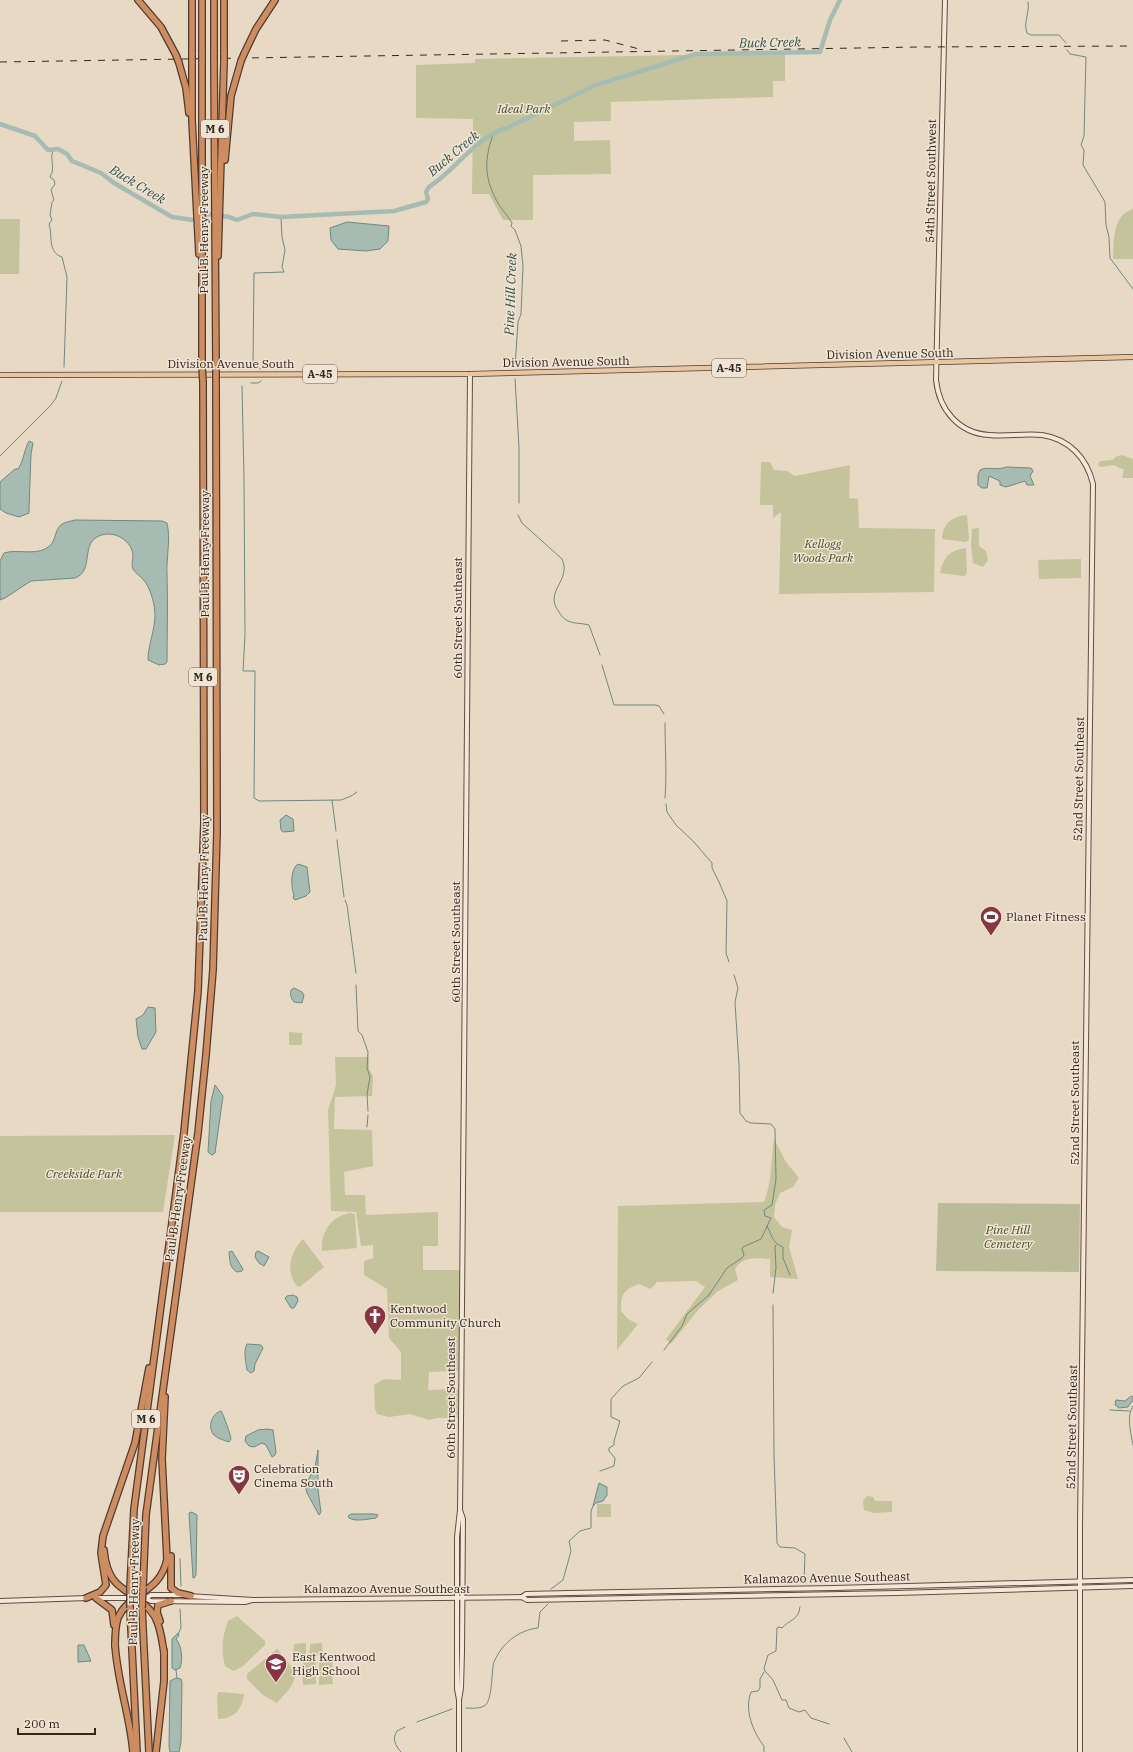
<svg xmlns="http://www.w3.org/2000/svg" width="1133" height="1752" viewBox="0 0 1133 1752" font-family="'IBM Plex Serif',serif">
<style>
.green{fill:#c5c39b}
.cemetery{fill:#bbba99}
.water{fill:#a6bcb2;stroke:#6e897e}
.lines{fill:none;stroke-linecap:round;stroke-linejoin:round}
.stream{stroke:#6e897e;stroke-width:1}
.river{stroke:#a6bcb2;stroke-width:4.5}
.secondary-casing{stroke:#634d41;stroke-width:6}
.primary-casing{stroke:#4f3b31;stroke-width:6}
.motorway-casing{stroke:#4f3b31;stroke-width:8}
.secondary{stroke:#f4e7d7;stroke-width:4}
.primary{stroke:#e7c7a2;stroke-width:4.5}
.motorway{stroke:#cd8d60;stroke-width:5.5}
.rail{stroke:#33261f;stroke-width:1;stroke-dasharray:7 7;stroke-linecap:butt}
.motorway-bridge-casing{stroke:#4f3b31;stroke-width:8;stroke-linecap:butt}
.motorway-bridge{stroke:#cd8d60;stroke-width:5.5}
.labels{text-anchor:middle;stroke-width:3;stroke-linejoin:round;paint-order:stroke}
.shield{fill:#f0e4d4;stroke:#6c5f55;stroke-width:1}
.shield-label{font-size:11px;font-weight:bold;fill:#33261f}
.park-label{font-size:12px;font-style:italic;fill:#494d29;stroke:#f0e4d4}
.street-label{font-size:12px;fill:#33261f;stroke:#f0e4d4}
.poi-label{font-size:12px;fill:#33261f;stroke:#f0e4d4;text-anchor:start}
.water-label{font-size:13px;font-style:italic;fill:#31514a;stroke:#f0e4d4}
</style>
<rect width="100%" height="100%" fill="#e8d9c5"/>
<g class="green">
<polygon points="785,53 785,81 773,81 773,97 611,102 611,121 574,122 574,141 610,140 611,174 533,175 533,220 503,220 489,194 472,194 473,119 416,118 416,65 475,63 475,59"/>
<path d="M 1133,209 L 1133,259 L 1113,259 C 1114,242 1112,215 1133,209 Z"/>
<polygon points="0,219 20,219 19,274 0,274"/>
<polygon points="1122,455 1133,459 1133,478 1122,478 1124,470 1114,465 1100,467 1098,464 1100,461 1113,460 1115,457"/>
<polygon points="761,462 770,462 774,470 787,471 795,476 850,465 849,498 858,499 859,528 935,529 934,592 779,594 781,512 773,518 773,505 760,505"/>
<path d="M 967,515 L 969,540 L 965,542 L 942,539 C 942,524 953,516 967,515 Z"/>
<polygon points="979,528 979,546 986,551 988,560 983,567 973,563 971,546 972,529"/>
<path d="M 966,548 L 967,572 L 965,576 L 940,573 C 943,557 950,550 966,548 Z"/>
<polygon points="1081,559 1081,578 1039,579 1038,560"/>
<polygon points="289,1032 302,1033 302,1045 289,1045"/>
<polygon points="335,1057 369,1057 369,1069 373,1076 372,1096 335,1097 334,1129 372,1130 373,1166 344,1172 345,1195 365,1195 366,1215 438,1212 438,1246 423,1246 423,1270 461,1270 459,1371 429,1372 428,1390 459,1389 458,1418 437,1418 429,1420 410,1414 389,1417 377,1414 375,1409 374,1385 384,1379 401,1380 401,1352 389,1338 387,1289 364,1275 364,1261 373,1258 373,1245 361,1246 356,1212 331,1211 328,1110 336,1085"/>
<polygon points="175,1135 163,1212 0,1212 0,1136"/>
<path d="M 774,1139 L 786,1162 L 799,1178 L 793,1187 L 780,1193 L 775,1205 L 774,1217 L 782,1227 L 792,1230 L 789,1247 L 798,1279 L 770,1277 L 770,1259 C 756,1258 743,1256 735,1269 L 738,1280 L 718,1291 L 698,1310 L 671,1344 L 666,1339 L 705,1287 L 696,1281 L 657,1282 L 651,1289 L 639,1284 C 623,1290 621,1294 621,1311 L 628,1319 L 638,1324 L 617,1350 L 618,1206 L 764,1202 C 772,1182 771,1160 774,1139 Z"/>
<path d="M 350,1213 L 355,1214 L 357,1248 L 322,1251 C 320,1232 332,1216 350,1213 Z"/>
<path d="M 303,1239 L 324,1267 L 300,1287 L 297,1286 C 285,1272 290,1252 303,1239 Z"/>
<polygon points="867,1496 873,1497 875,1501 892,1501 892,1512 874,1513 864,1510 863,1501"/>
<rect x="597" y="1504" width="14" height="13"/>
<path d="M 237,1616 L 265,1641 L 265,1645 L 243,1666 L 234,1671 L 225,1666 C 221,1650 222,1637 228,1621 Z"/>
<polygon points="306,1643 306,1656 293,1655 294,1644"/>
<polygon points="322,1643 323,1656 309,1655 310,1644"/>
<path d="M 277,1649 C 300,1676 301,1677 277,1703 L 263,1695 L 247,1679 L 247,1674 Z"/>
<polygon points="303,1658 316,1658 316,1670 303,1671"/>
<polygon points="319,1658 332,1658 333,1670 319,1671"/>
<polygon points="319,1672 332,1672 333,1684 319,1685"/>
<polygon points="302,1673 316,1673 316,1684 303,1685"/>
<path d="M 219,1692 L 244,1694 C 242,1709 234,1719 218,1719 L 217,1695 Z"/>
</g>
<polygon class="cemetery" points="938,1203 1080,1204 1079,1272 936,1271"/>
<g class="water">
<polygon points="347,222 389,226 388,241 380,249 366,251 338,249 331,240 330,228"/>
<path d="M 29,441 L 33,443 L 31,454 L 29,509 L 29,513 L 19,517 L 6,513 L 0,509 L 0,482 L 15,469 L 18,469 C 24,460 24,450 29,441 Z"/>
<path d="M 1006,467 L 1031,468 L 1033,471 L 1030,476 L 1034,485 L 1027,485 L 1025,481 L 1006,487 L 1000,485 L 1000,481 L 989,476 L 987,488 L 982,488 L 978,485 L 978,475 L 980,470 C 988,466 997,471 1006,467 Z"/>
<path d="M 75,520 L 162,521 L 167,523 C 171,539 166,558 167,575 C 168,604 167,633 167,662 L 165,664 L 159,665 L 148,660 C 148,645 155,630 155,615 C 155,605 151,591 146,583 C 142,577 136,574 133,569 C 131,564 133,559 133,554 C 130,538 111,529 97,537 C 81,546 94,571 75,578 L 31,581 L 5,598 L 0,600 L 0,561 L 4,553 C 17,549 33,555 45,549 C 58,543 53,530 62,524 C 66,522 71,521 75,520 Z"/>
<polygon points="286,815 293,819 294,831 283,832 281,830 280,820"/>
<path d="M 298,864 L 307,867 L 310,892 L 306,896 L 295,900 L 293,898 L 294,895 C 291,888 290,869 298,864 Z"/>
<path d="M 294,988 L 302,992 L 304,995 L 302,1003 L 294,1002 C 291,998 290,995 291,990 Z"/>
<polygon points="148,1007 155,1008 156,1032 146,1049 142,1049 138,1037 136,1019 143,1015"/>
<polygon points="215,1085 223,1096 215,1153 212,1155 208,1152 211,1101"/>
<path d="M 232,1251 L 243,1269 L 242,1271 L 237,1272 C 229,1267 230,1261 229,1252 Z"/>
<polygon points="258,1251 269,1257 264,1266 259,1263 255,1257 256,1252"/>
<polygon points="293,1295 297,1297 298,1301 294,1308 291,1308 285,1298 287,1296"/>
<path d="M 247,1344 L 261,1345 L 263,1348 L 255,1364 L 254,1371 L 251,1373 L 247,1370 C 246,1362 243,1352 247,1344 Z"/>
<polygon points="1131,1396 1133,1397 1133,1400 1128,1407 1119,1408 1115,1405 1116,1400 1125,1401"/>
<path d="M 221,1411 C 223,1413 231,1436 231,1439 L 229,1442 C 224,1440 218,1439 214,1435 C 207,1428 212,1413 221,1411 Z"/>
<polygon points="267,1429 273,1430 276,1452 275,1455 272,1457 266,1445 262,1443 254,1447 249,1446 245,1441 246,1436 258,1430"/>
<polygon points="318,1450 318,1490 321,1512 319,1515 307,1493 305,1485 315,1468"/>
<polygon points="599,1483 607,1487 607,1495 603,1501 596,1503 593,1506"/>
<polygon points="192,1512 197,1515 196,1575 194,1578 193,1578 189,1513"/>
<path d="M 351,1514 L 374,1514 L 378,1515 L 376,1518 C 368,1519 356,1522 349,1518 L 348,1516 Z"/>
<path d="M 178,1633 L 179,1635 L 176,1639 C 182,1646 183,1660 180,1668 L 175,1670 L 172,1668 L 172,1639 Z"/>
<polygon points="78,1645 84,1645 91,1661 78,1662"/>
<polygon points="176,1678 181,1679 182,1682 181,1742 179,1752 170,1752 169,1747 170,1681"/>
</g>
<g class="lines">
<g class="stream">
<path d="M 1028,2 C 1030,13 1023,22 1027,33 L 1031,35 L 1059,35 L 1066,43"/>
<polyline points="1067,50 1070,54 1086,57 1084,136 1081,145 1084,150 1083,165 1105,202 1106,225 1109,237 1110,258 1133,289"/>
<path d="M 493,135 C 483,162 485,181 499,205 C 503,211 508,216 512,223 L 511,226 L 515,230 L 521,246 L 523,266 L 521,314 L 518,322 L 515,367"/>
<path d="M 53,151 C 49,158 56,168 50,177 L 54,180 L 55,184 L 51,190 L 54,200 L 52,202 L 50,215 L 52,220 L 49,224 C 53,235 47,252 62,257 L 67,277 L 64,367"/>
<polyline points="260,369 258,366 253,364 254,273 284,272 282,267 285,250 282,237 281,217"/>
<polyline points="515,379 519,447 519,503"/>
<polyline points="251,383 258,383 261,381"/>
<polyline points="242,386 244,478 245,635 243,671 255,671 254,798 259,801 341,800 351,796 357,792"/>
<polyline points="0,456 51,405 56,398 62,381"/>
<path d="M 518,515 L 522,523 L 562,559 C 572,581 543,591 559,612 C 561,616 564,619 568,621 C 575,624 582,623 589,625 L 600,655"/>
<polyline points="602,665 614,705 656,705 659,706 664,714"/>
<path d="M 665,723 C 665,748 667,773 665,798"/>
<polyline points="332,800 336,831"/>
<polyline points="666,804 667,812 676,825 693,841 712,863 712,868 719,882 727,901 726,953 729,962"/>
<polyline points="337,840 344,897"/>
<polyline points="345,900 347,905 356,973"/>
<polyline points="356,985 358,1031 362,1035 368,1052 367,1068 370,1077 367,1094 368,1111"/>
<polyline points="367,1127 368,1115"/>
<path d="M 767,1226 C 772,1235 772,1243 783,1247 L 783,1258 L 790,1275"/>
<polyline points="773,1293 776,1268 775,1247 776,1245"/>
<polyline points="773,1305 774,1455 777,1543 780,1547 795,1548 805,1554 804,1582"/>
<polyline points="664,1350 682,1326 687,1314 709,1295 727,1268 742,1258 744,1255 742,1249 743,1247 761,1239 771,1218 765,1216 764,1210 772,1205 776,1179 775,1129 771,1124 751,1123 746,1121 740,1113 739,1065 735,1002 738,988 734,975"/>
<path d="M 1133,1406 C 1126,1415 1131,1434 1133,1445"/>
<polyline points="1110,1410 1129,1411"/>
<polyline points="600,1471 614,1466 615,1458 609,1451 609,1448 614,1445 614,1441 620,1421 611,1417 611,1399 623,1386 639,1378 652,1362"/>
<polyline points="180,1559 181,1586"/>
<polyline points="551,1589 563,1580 571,1551 569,1541 580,1531 591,1528 591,1511 593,1506"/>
<path d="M 800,1607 C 799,1620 789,1620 782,1628 L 779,1627 L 777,1628 L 776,1651 L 768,1655 L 764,1668 L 765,1671 L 773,1680 L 782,1700 L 786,1700 L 789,1708 L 799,1712 L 805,1710 L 811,1718 L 829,1724"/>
<polyline points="178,1634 181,1628 180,1609"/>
<polyline points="176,1670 177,1678"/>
<path d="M 466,1708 C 471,1708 479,1709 484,1706 C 493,1702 491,1671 494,1662 C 502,1643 519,1630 538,1628 L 540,1612 L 548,1604"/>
<polyline points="417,1722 452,1709"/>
<polyline points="844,1738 852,1752"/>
<path d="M 401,1752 C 395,1745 392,1739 397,1731 L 405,1727"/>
<path d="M 764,1752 L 764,1746 C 753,1732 744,1710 751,1692 L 758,1691 L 760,1688 L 760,1679 L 764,1672"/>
</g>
<path class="river" d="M 0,124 L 35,136 L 48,150 L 58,149 L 67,154 L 72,161 L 101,173 L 114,183 L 172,217 L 193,220 L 209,214 L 229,217 L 237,220 L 253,214 L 281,217 L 394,211 L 426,202 L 428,199 L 426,192 L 429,187 C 456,170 475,137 507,128 L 596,85 L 696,54 L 820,52 L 830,20 L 840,0"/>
<g class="secondary-casing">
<g id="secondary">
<path d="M 945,0 L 936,380 C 939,409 958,433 989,435 C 1006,437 1024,433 1042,435 C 1069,439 1087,458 1093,484 L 1080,1526 L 1080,1752"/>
<polyline points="188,1596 253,1600 522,1597 527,1600 897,1593 1133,1586"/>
<polyline points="522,1597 526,1594 569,1593 834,1588 1133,1580"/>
<polyline points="96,1598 131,1598"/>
<polyline points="144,1598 151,1601 245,1602 252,1600"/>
<polyline points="146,1598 151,1595 182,1595"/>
<polyline points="0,1601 87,1598"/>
<polyline points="459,1700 457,1689 457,1537 460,1510 461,1422 470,374"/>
<polyline points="459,1752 459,1700 461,1688 462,1652 463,1519 460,1510"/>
</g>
</g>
<g class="primary-casing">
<polyline id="primary" points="0,375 470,374 1133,357"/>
</g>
<g class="motorway-casing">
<g id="motorway">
<polyline points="138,0 161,27 176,55"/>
<polyline points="192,0 192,55"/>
<polyline points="202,0 202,54"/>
<polyline points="214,0 214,54"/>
<polyline points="224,0 224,54"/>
<polyline points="244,54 256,29 275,0"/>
<polyline points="192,62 192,120 199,254"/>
<polyline points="202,62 202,366"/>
<polyline points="214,62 216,366"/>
<polyline points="179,63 186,88 189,113"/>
<polyline points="225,160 231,96 241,61"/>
<polyline points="218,256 224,62"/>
<path d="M 104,1550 C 108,1597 136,1586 155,1617 C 161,1628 162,1641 164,1653"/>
<polyline points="171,1556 171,1588 178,1593 191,1596"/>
<polyline points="130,1588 134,1509 184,1132 198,991 204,823 203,383"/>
<polyline points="143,1588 146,1515 198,1133 206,1055 213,970 217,832 216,383"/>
<polyline points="86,1598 100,1592 106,1585 101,1553 103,1536 135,1443 149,1368"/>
<polyline points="96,1598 112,1610 114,1625"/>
<polyline points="130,1608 137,1752"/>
<polyline points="142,1608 149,1752"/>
<polyline points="160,1621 157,1612 158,1605 171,1601"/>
<path d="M 115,1644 C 117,1681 130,1715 133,1752"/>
<path d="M 115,1646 C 115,1637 115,1627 118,1618 C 129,1592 160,1594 167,1559 L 162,1459 L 165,1397"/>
<polyline points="156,1752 164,1681 164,1651"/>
</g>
</g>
<use href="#secondary" class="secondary"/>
<use href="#primary" class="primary"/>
<use href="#motorway" class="motorway"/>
<g class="rail">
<polyline points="561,41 605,40 639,49"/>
<polyline points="0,62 919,47 1133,46"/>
</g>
<g class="motorway-bridge-casing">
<g id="motorway-bridge">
<polyline points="202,54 202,62"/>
<polyline points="214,54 214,62"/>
<polyline points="176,55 179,63"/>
<polyline points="241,61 244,54"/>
<polyline points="192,62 192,55"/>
<polyline points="224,62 224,54"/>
<polyline points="202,366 203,383"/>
<polyline points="216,366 216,383"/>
<polyline points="130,1608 130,1588"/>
<polyline points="142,1608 143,1588"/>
</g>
</g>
<use href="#motorway-bridge" class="motorway-bridge"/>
</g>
<defs>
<g id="stadium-pin" transform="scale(1.15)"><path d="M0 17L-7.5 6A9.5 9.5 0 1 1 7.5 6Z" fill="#883542" stroke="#f0e4d4"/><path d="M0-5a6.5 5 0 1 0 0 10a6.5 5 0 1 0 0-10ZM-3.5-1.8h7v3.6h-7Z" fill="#fff"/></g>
<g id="church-pin" transform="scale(1.15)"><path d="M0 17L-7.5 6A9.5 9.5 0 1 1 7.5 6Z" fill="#883542" stroke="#f0e4d4"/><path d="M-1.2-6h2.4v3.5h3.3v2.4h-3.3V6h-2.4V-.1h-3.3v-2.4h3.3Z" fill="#fff"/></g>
<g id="theatre-pin" transform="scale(1.15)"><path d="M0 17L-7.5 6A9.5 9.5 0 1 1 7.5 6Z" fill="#883542" stroke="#f0e4d4"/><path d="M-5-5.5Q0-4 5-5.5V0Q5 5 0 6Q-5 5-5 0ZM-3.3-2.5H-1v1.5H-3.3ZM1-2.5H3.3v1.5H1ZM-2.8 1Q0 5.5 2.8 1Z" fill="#fff"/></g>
<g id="school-pin" transform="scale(1.15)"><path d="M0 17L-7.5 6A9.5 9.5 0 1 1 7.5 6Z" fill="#883542" stroke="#f0e4d4"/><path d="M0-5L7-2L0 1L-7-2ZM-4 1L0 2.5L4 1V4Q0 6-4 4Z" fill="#fff"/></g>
</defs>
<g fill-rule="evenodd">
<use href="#stadium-pin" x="991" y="917"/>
<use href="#church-pin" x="375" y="1316"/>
<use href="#theatre-pin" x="239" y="1476"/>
<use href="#school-pin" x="276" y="1664"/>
</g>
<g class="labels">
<g class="shield">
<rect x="201" y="120" width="28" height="18" rx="3"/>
<rect x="712" y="359" width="34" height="18" rx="3"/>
<rect x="303" y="365" width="34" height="18" rx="3"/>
<rect x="189" y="668" width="28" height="18" rx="3"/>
<rect x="132" y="1410" width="28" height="18" rx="3"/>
</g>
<g class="shield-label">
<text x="215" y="133">M 6</text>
<text x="729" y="372">A-45</text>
<text x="320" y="378">A-45</text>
<text x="203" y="681">M 6</text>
<text x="146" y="1423">M 6</text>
</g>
<g class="park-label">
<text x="524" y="113">Ideal Park</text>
<text x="823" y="548">Kellogg<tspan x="823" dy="14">Woods Park</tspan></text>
<text x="84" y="1178">Creekside Park</text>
<text x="1008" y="1234">Pine Hill<tspan x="1008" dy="14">Cemetery</tspan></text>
</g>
<g class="street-label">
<text transform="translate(931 181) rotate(-89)" y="4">54th Street Southwest</text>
<text transform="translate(204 230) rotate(-90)" y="4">Paul B. Henry Freeway</text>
<text transform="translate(890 354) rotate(-1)" y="4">Division Avenue South</text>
<text transform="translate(566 362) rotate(-1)" y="4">Division Avenue South</text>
<text x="231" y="368">Division Avenue South</text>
<text transform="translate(205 554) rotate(-90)" y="4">Paul B. Henry Freeway</text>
<text transform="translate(458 618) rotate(-90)" y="4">60th Street Southeast</text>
<text transform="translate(1079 779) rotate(-89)" y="4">52nd Street Southeast</text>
<text transform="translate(204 878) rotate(-89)" y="4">Paul B. Henry Freeway</text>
<text transform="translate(456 942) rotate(-90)" y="4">60th Street Southeast</text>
<text transform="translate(1075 1103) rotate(-90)" y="4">52nd Street Southeast</text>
<text transform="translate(178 1199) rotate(-82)" y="4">Paul B. Henry Freeway</text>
<text transform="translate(451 1398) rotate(-90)" y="4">60th Street Southeast</text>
<text transform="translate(1072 1427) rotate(-89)" y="4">52nd Street Southeast</text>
<text transform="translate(827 1578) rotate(-1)" y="4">Kalamazoo Avenue Southeast</text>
<text transform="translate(134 1582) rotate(-89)" y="4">Paul B. Henry Freeway</text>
<text x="387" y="1593">Kalamazoo Avenue Southeast</text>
</g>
<g class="poi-label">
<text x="1006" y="921">Planet Fitness</text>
<text x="390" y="1313">Kentwood<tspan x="390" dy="14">Community Church</tspan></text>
<text x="254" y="1473">Celebration<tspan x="254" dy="14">Cinema South</tspan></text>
<text x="292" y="1661">East Kentwood<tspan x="292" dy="14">High School</tspan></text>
</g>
<g class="water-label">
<text transform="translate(770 42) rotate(-1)" y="5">Buck Creek</text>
<text transform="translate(453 153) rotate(-40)" y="5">Buck Creek</text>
<text transform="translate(138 184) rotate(31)" y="5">Buck Creek</text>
<text transform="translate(510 294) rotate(-88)" y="5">Pine Hill Creek</text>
</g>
</g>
<path d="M18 1728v6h77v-6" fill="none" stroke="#33261f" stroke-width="2"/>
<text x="24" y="1728" font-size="12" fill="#33261f" stroke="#f0e4d4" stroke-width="3" paint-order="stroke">200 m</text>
</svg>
